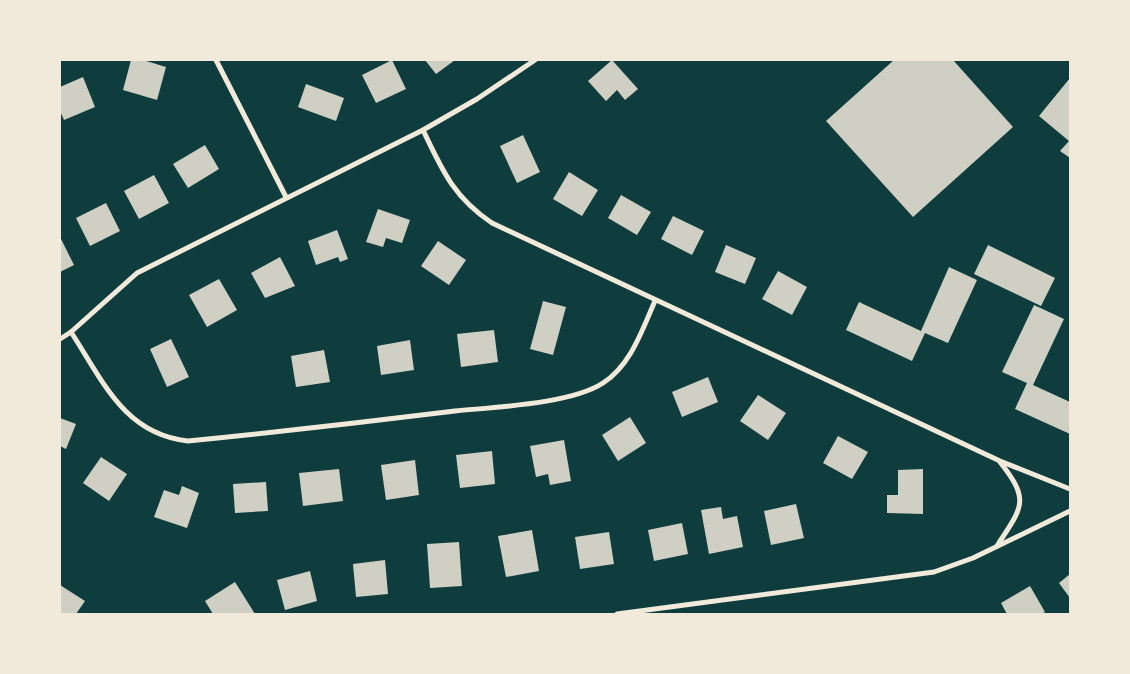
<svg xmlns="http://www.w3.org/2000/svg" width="1130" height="674" viewBox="0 0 1130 674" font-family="Rubik,sans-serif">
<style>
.building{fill:#cfcfc3}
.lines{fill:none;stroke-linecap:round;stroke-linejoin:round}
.minor{stroke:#f1e9da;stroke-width:5}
</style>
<rect width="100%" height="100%" fill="#0f3d3e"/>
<g class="building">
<polygon points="131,60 143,60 166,67 157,100 123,90"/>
<polygon points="392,60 406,89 376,103 362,75"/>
<polygon points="425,60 455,60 436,74"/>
<polygon points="612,60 638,89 625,100 617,90 606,101 588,81"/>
<polygon points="894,60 953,60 1013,127 913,217 826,121"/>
<polygon points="83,77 95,107 64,120 60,111 60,87"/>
<polygon points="1070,78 1070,158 1060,151 1069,141 1039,116"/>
<polygon points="306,84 344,98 336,121 298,107"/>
<polygon points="523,135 540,172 517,183 500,146"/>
<polygon points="205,145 219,169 188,188 173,164"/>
<polygon points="569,172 598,190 582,216 553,199"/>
<polygon points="154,175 169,203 139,219 124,191"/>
<polygon points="621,195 651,212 637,235 608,218"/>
<polygon points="106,203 120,231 90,246 76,218"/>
<polygon points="378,209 410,220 402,243 386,238 383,247 366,242"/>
<polygon points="673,216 704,231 692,255 661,239"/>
<polygon points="337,230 348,259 340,262 338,257 316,265 308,241"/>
<polygon points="60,237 74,265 60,272"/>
<polygon points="438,241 466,260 449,285 421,266"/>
<polygon points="726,245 756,258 745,284 715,272"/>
<polygon points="988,245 1055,278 1041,306 974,274"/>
<polygon points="280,257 295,286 265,298 251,273"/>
<polygon points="949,267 977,280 948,343 925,333 912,361 846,330 859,302 921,331"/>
<polygon points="778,271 807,287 792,315 762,299"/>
<polygon points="219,279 237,310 207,327 189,295"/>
<polygon points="543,301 566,307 553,355 530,349"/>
<polygon points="1034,305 1064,319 1033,385 1070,402 1070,434 1015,409 1027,383 1002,372"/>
<polygon points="494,330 498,362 461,367 457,334"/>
<polygon points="171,339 189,377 167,387 150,349"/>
<polygon points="410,340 414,370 381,375 377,346"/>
<polygon points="324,350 330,382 296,387 291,356"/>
<polygon points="708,377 718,402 682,417 672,392"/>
<polygon points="758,395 786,413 768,440 740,421"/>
<polygon points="630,417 646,443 618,461 602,435"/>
<polygon points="60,418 76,424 66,449 60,446"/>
<polygon points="838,436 868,452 852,479 823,463"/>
<polygon points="564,440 571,481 550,485 548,474 536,477 530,446"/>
<polygon points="492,451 495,484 460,488 456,455"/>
<polygon points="101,457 127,474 109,501 83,483"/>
<polygon points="415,460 419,495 386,500 381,465"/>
<polygon points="339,469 343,501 303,506 299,473"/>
<polygon points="923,469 923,514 887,513 887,495 898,495 898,470"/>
<polygon points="266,482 268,511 235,513 233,484"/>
<polygon points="182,486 199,493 187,528 154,517 164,490 179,495"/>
<polygon points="796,504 804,538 771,545 764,511"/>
<polygon points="721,507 723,519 737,516 743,547 709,554 701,510"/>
<polygon points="682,523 688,554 654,561 648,530"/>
<polygon points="532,530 539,571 506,577 498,536"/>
<polygon points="609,532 614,564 580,569 575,537"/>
<polygon points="459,542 462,586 430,588 427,544"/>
<polygon points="385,560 388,594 356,597 353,564"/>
<polygon points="310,571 317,601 285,610 277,580"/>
<polygon points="1070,574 1070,598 1059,583"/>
<polygon points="235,582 255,614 213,614 205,601"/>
<polygon points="60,585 85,601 76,614 60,614"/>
<polygon points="1030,586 1045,612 1041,614 1007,614 1001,603"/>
</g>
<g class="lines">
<g class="minor">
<polyline points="216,60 286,197"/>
<path d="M 423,130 C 442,170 454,198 492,223 L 1000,461 L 1070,489"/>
<path d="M 71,332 C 103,381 124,434 188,441 C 277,432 366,422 455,411 C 495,407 571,404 603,383 C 631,365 642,330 655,301"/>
<polyline points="60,339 71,332 137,273 423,130 477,99 535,60"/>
<path d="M 997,546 C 1022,507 1031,501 1000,462"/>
<polyline points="617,614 934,572 973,558 1070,511"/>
</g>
</g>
<rect width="1130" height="674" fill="none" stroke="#f1e9da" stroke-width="122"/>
</svg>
